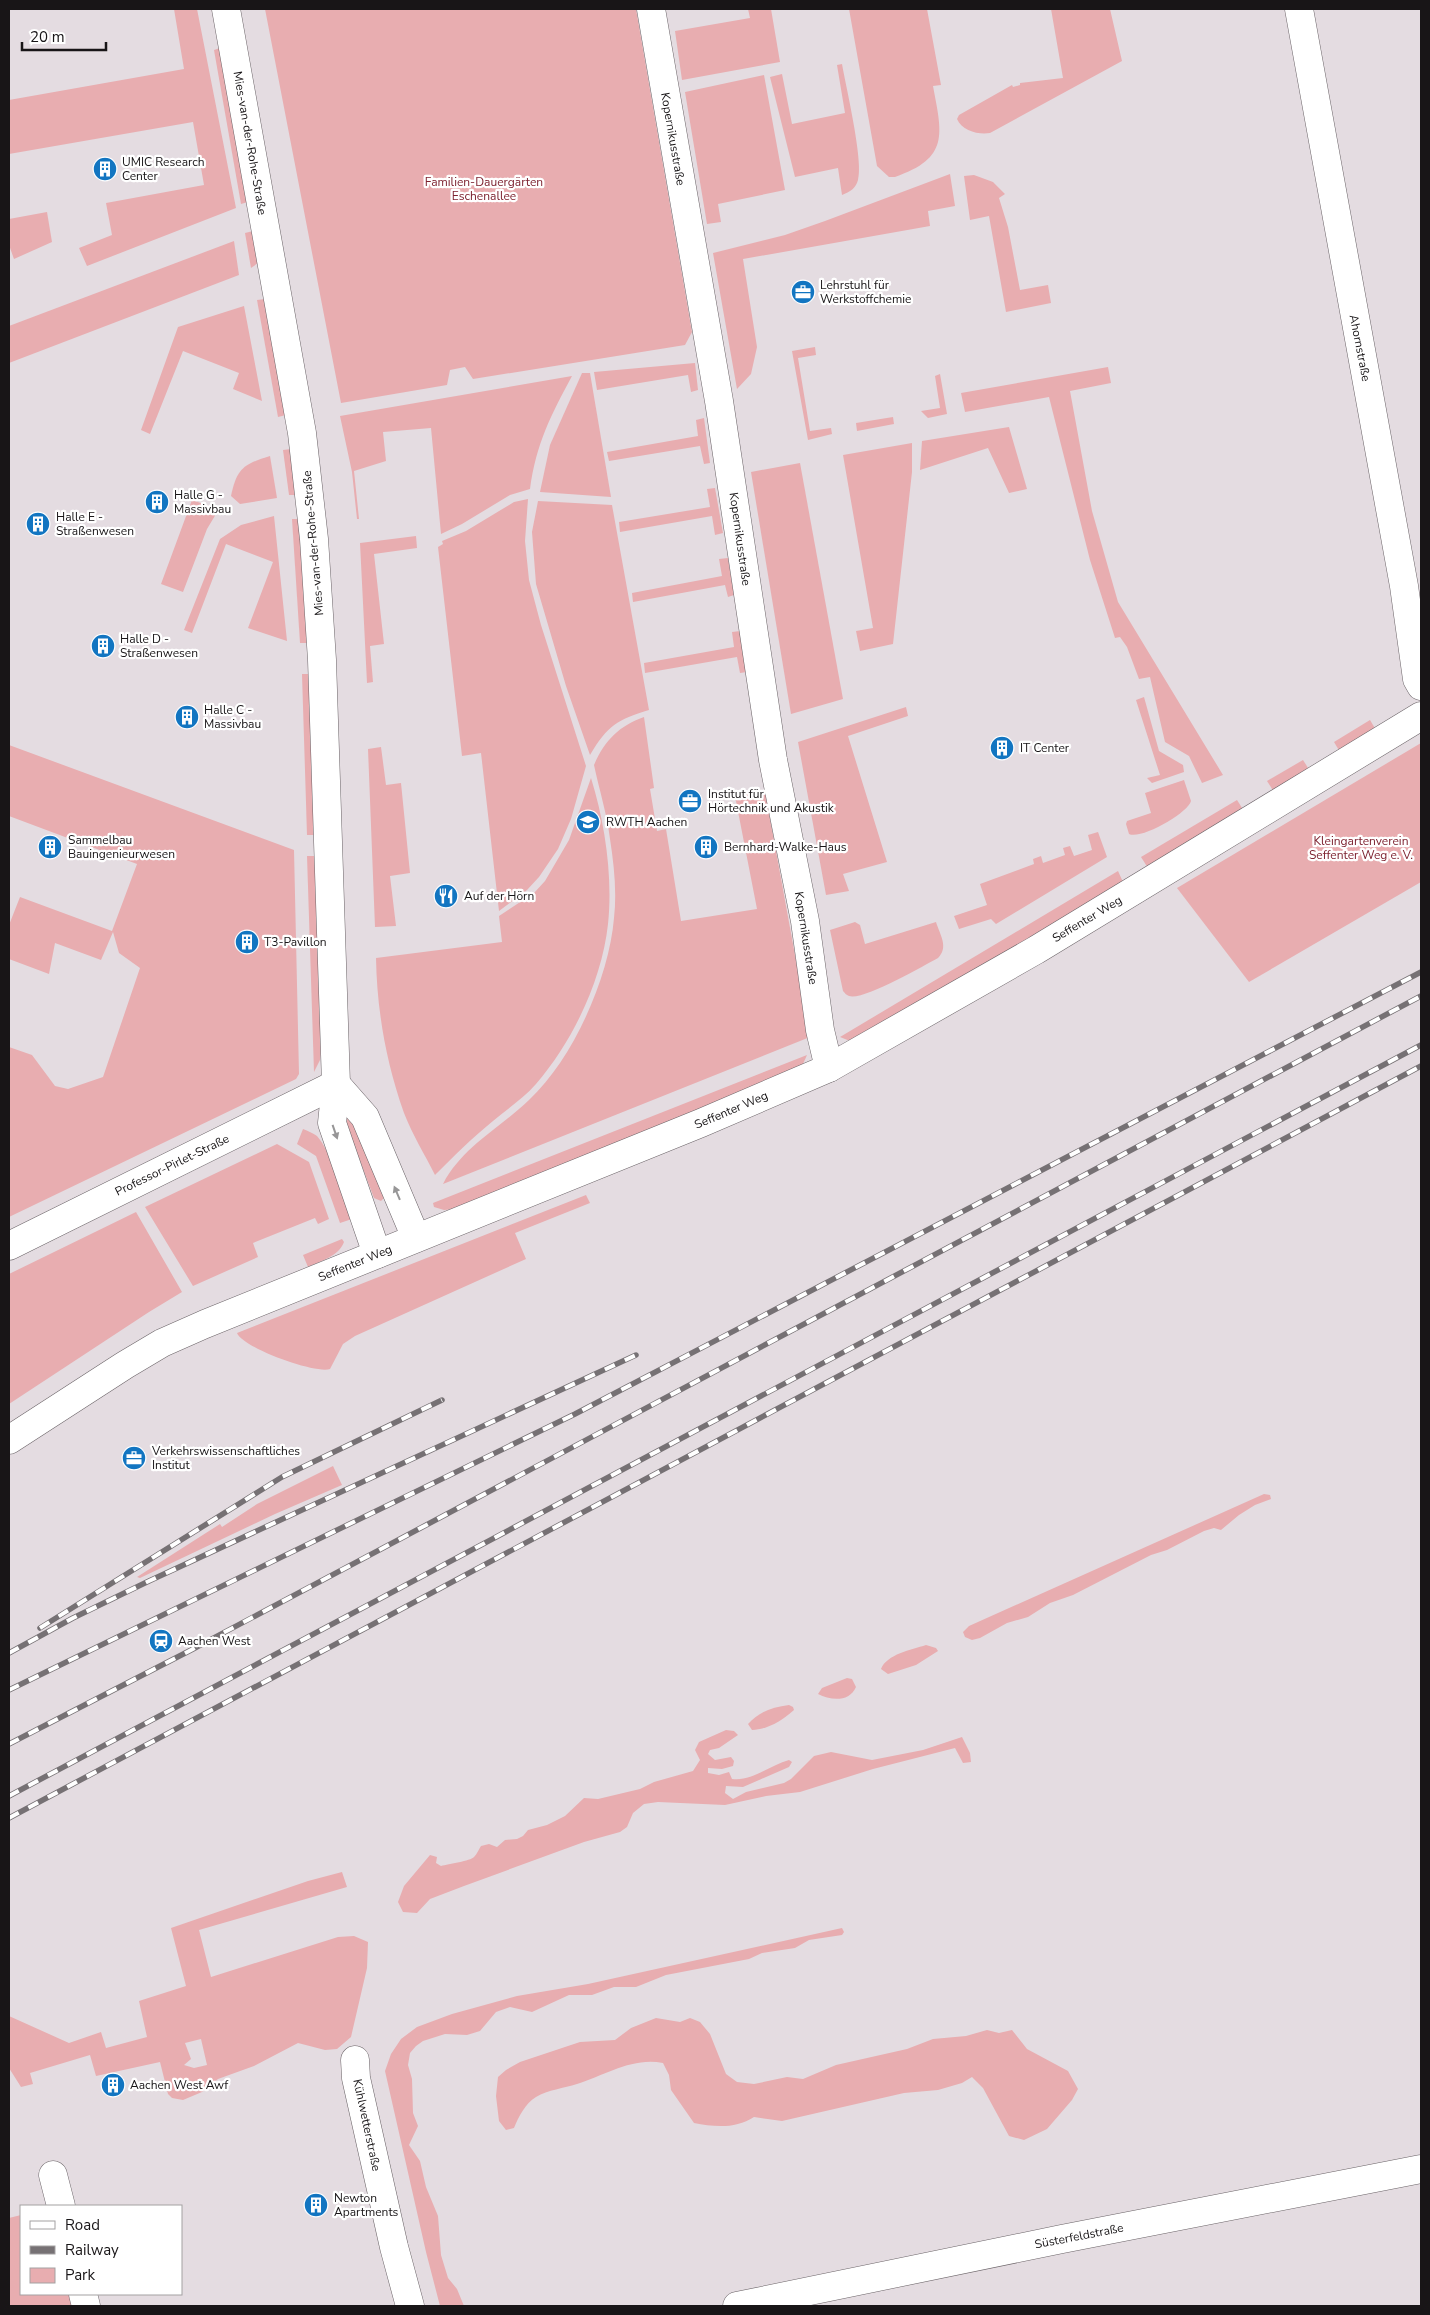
<svg xmlns="http://www.w3.org/2000/svg" width="1430" height="2315" viewBox="0 0 1430 2315" font-family="'Nunito Sans',sans-serif">
<style>
.green{fill:#e8adb0;fill-rule:evenodd}
.lines{fill:none;stroke-linecap:round;stroke-linejoin:round}
.minor-casing{stroke:#6a6367;stroke-width:29}
.minor{stroke:#fff;stroke-width:28}
.rail-casing{stroke:#767174;stroke-width:5.5}
.rail{stroke:#fff;stroke-width:4;stroke-dasharray:11;stroke-linecap:butt}
.oneway{fill:#979697}
.labels{text-anchor:middle;stroke-width:4.5;stroke-linejoin:round;paint-order:stroke}
.street-label{font-size:12px;fill:#181517;stroke:#fff}
.poi-label{font-size:12px;fill:#181517;stroke:#fff;text-anchor:start}
.park-label{font-size:12px;fill:#7d2230;stroke:#fff}
</style>
<rect width="100%" height="100%" fill="#e4dce1"/>
<g class="green">
<polygon points="174,9 197,9 236,208 87,266 79,248 112,235 106,203 204,185 193,122 9,154 9,100 184,69"/>
<polygon points="265,9 636,9 692,332 685,345 473,379 465,367 450,370 447,385 341,403"/>
<polygon points="748,9 771,9 780,62 682,80 675,31 750,18"/>
<path d="M 849,9 L 927,9 L 941,85 L 933,86 C 942,134 950,158 895,177 L 889,177 L 877,166 Z"/>
<path d="M 1051,9 L 1110,9 L 1122,61 L 990,133 C 979,135 962,131 957,119 L 959,115 L 1012,85 L 1013,87 L 1020,85 L 1020,83 L 1063,78 Z"/>
<polygon points="220,48 248,202 241,204 214,50"/>
<path d="M 842,64 C 846,87 864,162 858,180 C 856,188 850,192 842,195 L 838,168 L 795,177 L 770,77 L 782,74 L 792,124 L 845,113 L 837,65 Z"/>
<polygon points="764,75 785,190 718,204 721,222 707,224 685,92"/>
<polygon points="950,174 955,206 928,211 930,226 743,259 757,347 751,374 737,389 713,253 785,235 825,221"/>
<polygon points="974,175 993,182 1005,194 999,198 1008,227 1020,290 1048,285 1051,303 1006,312 989,216 970,220 964,176"/>
<polygon points="47,212 52,242 14,259 9,245 9,219"/>
<polygon points="253,231 258,263 251,268 245,233"/>
<polygon points="234,241 239,275 9,363 9,326"/>
<polygon points="265,299 286,415 278,417 257,300"/>
<polygon points="244,306 262,401 233,389 239,373 183,351 150,434 141,430 178,327"/>
<polygon points="815,347 816,355 798,358 810,431 831,428 832,434 808,440 792,351"/>
<polygon points="695,363 698,390 691,392 688,375 597,390 594,372"/>
<polygon points="1108,367 1111,383 1070,391 1092,511 1118,602 1223,775 1202,783 1189,756 1165,742 1150,677 1139,679 1127,647 1120,637 1115,638 1090,560 1049,397 965,412 961,393"/>
<polygon points="582,373 590,373 611,497 540,492 550,445"/>
<polygon points="940,374 947,414 928,418 921,411 940,408 935,376"/>
<path d="M 572,376 C 551,415 536,444 530,489 L 510,495 L 462,524 L 441,534 L 431,428 L 383,432 L 386,461 L 354,471 L 359,519 L 357,519 L 352,472 L 340,416 Z"/>
<polygon points="893,417 894,424 857,431 856,423"/>
<polygon points="704,418 710,463 704,464 700,446 609,461 607,452 698,436 696,420"/>
<polygon points="1009,427 1027,489 1009,493 988,448 920,470 922,441"/>
<polygon points="912,443 912,472 893,644 860,651 856,631 873,628 843,455"/>
<polygon points="291,449 297,495 289,495 283,450"/>
<path d="M 270,456 L 277,498 L 240,504 L 231,496 C 237,467 245,464 270,456 Z"/>
<polygon points="800,463 843,699 791,714 751,472"/>
<polygon points="715,488 723,533 715,535 712,516 620,532 619,522 710,507 707,489"/>
<polygon points="528,499 525,541 529,580 541,625 586,766 571,819 558,849 539,877 527,890 499,911 481,753 462,756 438,547 443,544 442,541 466,531 514,502"/>
<polygon points="192,500 212,507 216,514 207,529 183,592 161,584"/>
<path d="M 538,501 L 612,505 L 649,710 C 617,720 608,725 590,755 L 566,686 L 536,584 L 532,532 Z"/>
<polygon points="274,516 287,641 248,628 273,562 226,544 192,633 184,630 220,539 241,525"/>
<polygon points="292,519 300,519 308,643 300,643"/>
<polygon points="416,536 417,548 374,554 384,644 370,646 373,682 367,683 360,543"/>
<polygon points="728,558 734,595 728,597 725,585 633,602 632,593 722,576 719,559"/>
<polygon points="740,631 747,672 740,673 737,657 645,673 644,663 734,647 732,632"/>
<polygon points="302,674 310,674 314,835 307,835"/>
<polygon points="1144,697 1159,751 1183,765 1184,772 1152,783 1147,778 1160,775 1136,700"/>
<polygon points="906,707 908,716 848,736 887,862 843,874 849,891 826,895 798,742"/>
<path d="M 644,717 L 654,788 L 650,789 L 657,831 L 666,829 L 681,921 L 757,909 L 735,796 L 765,791 L 810,1037 L 443,1184 C 462,1147 500,1128 529,1100 C 573,1059 609,978 614,918 C 617,892 614,865 610,839 C 607,814 599,789 594,765 C 605,740 619,726 644,717 Z"/>
<polygon points="1370,720 1376,730 1340,752 1334,742"/>
<polygon points="1421,743 1421,882 1249,982 1177,888"/>
<polygon points="9,745 294,850 299,1074 296,1079 9,1217 9,1047 32,1055 55,1086 68,1089 103,1077 140,968 119,953 113,932 101,960 55,943 49,974 9,959 9,925 20,897 112,931 137,864 9,816"/>
<polygon points="381,747 386,785 401,783 410,873 390,876 396,926 375,927 368,749"/>
<polygon points="1303,760 1310,771 1274,792 1267,781"/>
<path d="M 591,778 C 605,823 613,877 608,924 C 602,980 573,1041 536,1084 C 524,1098 507,1109 493,1121 C 472,1138 454,1156 435,1175 C 425,1155 412,1134 404,1113 C 386,1062 377,1011 376,958 L 502,942 L 499,916 L 534,893 L 545,881 L 569,840 Z"/>
<path d="M 1184,780 L 1191,801 C 1188,813 1141,840 1129,834 L 1126,824 L 1127,821 L 1151,813 L 1145,793 Z"/>
<polygon points="1237,800 1244,811 1148,868 1141,857"/>
<polygon points="1098,832 1107,857 996,924 991,919 959,929 954,916 987,905 980,884 1034,864 1033,859 1041,856 1043,863 1065,855 1063,848 1070,846 1074,856 1092,850 1088,835"/>
<polygon points="307,856 315,856 321,1046 320,1060 314,1072"/>
<polygon points="1118,871 1123,882 859,1039 850,1041 840,1037"/>
<path d="M 855,922 L 860,925 L 865,944 L 936,922 C 940,935 949,947 938,958 C 923,966 863,1001 849,996 C 846,995 845,993 843,991 L 830,930 Z"/>
<polygon points="807,1055 803,1064 795,1072 456,1209 444,1210 434,1207 433,1203"/>
<polygon points="343,1116 351,1116 384,1198 381,1201 374,1198"/>
<path d="M 303,1129 C 308,1131 313,1133 317,1136 C 329,1149 350,1201 352,1219 L 340,1223 L 316,1156 L 297,1144 Z"/>
<polygon points="277,1144 309,1162 329,1219 318,1224 315,1218 253,1243 258,1257 193,1286 145,1207"/>
<path d="M 586,1195 L 590,1203 L 515,1233 L 526,1259 L 355,1336 L 343,1344 L 330,1369 C 315,1374 243,1348 237,1333 Z"/>
<polygon points="136,1212 182,1292 149,1312 9,1404 9,1274"/>
<path d="M 342,1239 L 344,1242 C 339,1256 321,1261 308,1267 L 303,1255 Z"/>
<polygon points="333,1466 342,1485 275,1514 140,1578 137,1577 220,1524 222,1527 257,1504"/>
<polygon points="1264,1494 1270,1495 1271,1499 1255,1505 1239,1515 1221,1530 1214,1528 1204,1531 1167,1550 1151,1555 1073,1595 1050,1603 1028,1617 1007,1623 980,1638 972,1640 965,1637 963,1632 969,1626"/>
<path d="M 926,1645 L 936,1648 L 938,1651 L 916,1665 L 888,1674 L 881,1669 C 887,1654 911,1650 926,1645 Z"/>
<path d="M 847,1678 L 852,1679 L 856,1687 C 849,1703 830,1700 818,1694 L 822,1688 Z"/>
<path d="M 789,1705 L 793,1707 L 794,1710 C 781,1721 769,1729 752,1730 L 748,1724 C 759,1712 772,1707 789,1705 Z"/>
<path d="M 726,1730 L 734,1731 L 738,1735 L 719,1748 L 710,1750 L 708,1754 L 715,1760 L 731,1757 L 734,1761 L 733,1766 L 722,1769 L 708,1768 L 708,1773 L 719,1775 L 729,1772 L 732,1779 C 751,1782 770,1765 789,1760 L 792,1762 L 789,1767 L 743,1787 L 726,1786 L 725,1793 L 733,1799 L 746,1792 L 784,1783 L 791,1779 L 814,1756 L 831,1752 L 872,1760 L 923,1750 L 962,1737 L 970,1753 L 971,1762 L 963,1763 L 955,1748 L 873,1769 L 800,1792 L 766,1796 L 725,1805 L 658,1802 L 644,1804 L 633,1813 L 627,1827 L 620,1832 L 584,1842 L 464,1886 L 430,1899 L 417,1913 L 403,1912 L 398,1902 L 404,1886 L 430,1855 L 437,1857 L 436,1863 L 441,1866 C 449,1864 470,1861 474,1857 C 477,1854 479,1849 481,1846 L 489,1844 L 497,1847 L 505,1840 L 517,1839 L 523,1836 L 528,1830 L 547,1825 L 565,1816 L 584,1798 L 598,1799 L 640,1789 L 654,1782 L 693,1771 L 700,1760 L 695,1750 L 699,1742 Z"/>
<path d="M 342,1872 L 347,1887 L 199,1930 L 211,1977 L 338,1937 L 354,1936 L 368,1942 L 367,1968 L 351,2037 L 337,2049 L 325,2050 L 298,2043 L 254,2066 L 218,2079 L 202,2092 L 183,2100 L 172,2098 L 168,2094 L 160,2062 L 96,2076 L 90,2055 L 30,2073 L 33,2084 L 21,2087 L 9,2068 L 9,2016 L 69,2043 L 101,2032 L 106,2048 L 147,2037 L 139,2001 L 186,1986 L 171,1928 L 308,1881 ZM 201,2039 L 207,2065 L 194,2068 L 184,2065 L 191,2059 L 185,2043 Z"/>
<polygon points="842,1928 844,1932 842,1935 809,1940 795,1948 762,1953 749,1959 666,1975 636,1987 614,1987 592,1995 569,1995 532,2012 510,2007 496,2012 480,2031 467,2035 445,2034 423,2041 416,2046 410,2053 408,2065 412,2079 413,2113 418,2126 409,2145 420,2161 426,2187 438,2216 441,2255 448,2278 457,2289 464,2306 440,2306 426,2252 385,2071 391,2054 401,2039 417,2027 452,2014 517,1996 588,1984"/>
<path d="M 656,2018 L 680,2022 L 690,2018 L 700,2022 L 710,2034 L 726,2074 L 737,2082 L 754,2084 L 787,2077 L 803,2079 L 836,2065 L 907,2049 L 933,2039 L 966,2036 L 987,2030 L 999,2033 L 1012,2030 L 1027,2049 L 1068,2071 L 1078,2089 L 1072,2100 L 1047,2129 L 1024,2140 L 1009,2136 L 983,2088 L 972,2077 L 962,2083 L 938,2090 L 904,2093 L 782,2121 L 754,2117 C 736,2129 714,2127 694,2123 L 671,2090 L 669,2075 L 663,2063 C 632,2057 606,2075 577,2084 C 564,2088 548,2090 536,2097 C 525,2104 519,2116 514,2128 L 506,2130 L 499,2121 L 496,2096 L 498,2077 L 506,2070 L 520,2062 L 580,2042 L 615,2040 L 631,2028 Z"/>
<polygon points="21,2215 21,2294 69,2294 72,2306 9,2306 9,2218"/>
</g>
<g class="lines">
<g class="minor-casing">
<g id="minor">
<polyline points="226,9 302,433 314,539 322,660 336,1084 332,1123 377,1254"/>
<polyline points="651,9 719,401 773,760 805,921 820,1030 829,1068"/>
<polyline points="1299,9 1404,586 1417,679 1421,686"/>
<polyline points="336,1084 365,1117 416,1238"/>
<polyline points="9,1246 336,1084"/>
<polyline points="9,1440 125,1365 162,1343 205,1324 701,1123 829,1068 1036,950 1421,716"/>
<polyline points="355,2060 356,2078 394,2247 410,2306"/>
<polyline points="53,2175 61,2206"/>
<polyline points="83,2294 86,2306"/>
<polyline points="737,2306 1062,2239 1421,2169"/>
</g>
</g>
<use href="#minor" class="minor"/>
<g class="rail-casing">
<g id="rail">
<polyline points="40,1628 282,1477 442,1400"/>
<polyline points="9,1653 73,1618 149,1581 636,1355"/>
<polyline points="9,1690 575,1414 1421,972"/>
<polyline points="9,1744 193,1649 1421,996"/>
<polyline points="9,1796 1421,1045"/>
<polyline points="9,1818 1421,1066"/>
</g>
</g>
<use href="#rail" class="rail"/>
</g>
<defs><path id="oneway-solid" d="M-6-.8H1V-3.2L6.5 0L1 3.2V.8H-6Z" transform="scale(1.25)"/></defs>
<g class="oneway">
<use href="#oneway-solid" transform="translate(335 1132) rotate(71)"/>
<use href="#oneway-solid" transform="translate(397 1193) rotate(-113)"/>
</g>
<defs>
<g id="building-disc" transform="scale(1.25)"><circle r="9.5" fill="#1275c1" stroke="#fff"/><path d="M-4-6H4V6H1V3H-1V6H-4ZM-2.5-4.3h1.7v1.8h-1.7ZM.8-4.3h1.7v1.8H.8ZM-2.5-1h1.7V.8h-1.7ZM.8-1h1.7V.8H.8Z" fill="#fff"/></g>
<g id="office-disc" transform="scale(1.25)"><circle r="9.5" fill="#1275c1" stroke="#fff"/><path d="M-6-3h4V-5.5h4V-3h4V5H-6ZM-1-4.5V-3h2v-1.5ZM-6 0V1H6V0Z" fill="#fff"/></g>
<g id="university-disc" transform="scale(1.25)"><circle r="9.5" fill="#1275c1" stroke="#fff"/><path d="M0-5L7-2L0 1L-7-2ZM-4 1L0 2.5L4 1V4Q0 6-4 4Z" fill="#fff"/></g>
<g id="restaurant-disc" transform="scale(1.25)"><circle r="9.5" fill="#1275c1" stroke="#fff"/><path d="M-5-6h1v4h1v-4h1v4h1v-4h1v5L-1.5 .5V6h-2V.5L-5-1ZM5-6V6H3V1.5H1.5Q1.5-4 5-6Z" fill="#fff"/></g>
<g id="station-disc" transform="scale(1.25)"><circle r="9.5" fill="#1275c1" stroke="#fff"/><path d="M-3-6H3Q5-6 5-4V2Q5 4 3 4L4.5 6H3L1.5 4h-3L-3 6H-4.5L-3 4Q-5 4-5 2V-4Q-5-6-3-6ZM-3.5-4v3h7v-3ZM-3.5 1v1.5H-2V1ZM2 1v1.5H3.5V1Z" fill="#fff"/></g>
</defs>
<g fill-rule="evenodd">
<use href="#building-disc" x="105" y="169"/>
<use href="#office-disc" x="803" y="292"/>
<use href="#building-disc" x="157" y="502"/>
<use href="#building-disc" x="38" y="524"/>
<use href="#building-disc" x="103" y="646"/>
<use href="#building-disc" x="187" y="717"/>
<use href="#building-disc" x="1002" y="748"/>
<use href="#office-disc" x="690" y="801"/>
<use href="#university-disc" x="588" y="822"/>
<use href="#building-disc" x="50" y="847"/>
<use href="#building-disc" x="706" y="847"/>
<use href="#restaurant-disc" x="446" y="896"/>
<use href="#building-disc" x="247" y="942"/>
<use href="#office-disc" x="134" y="1458"/>
<use href="#station-disc" x="161" y="1641"/>
<use href="#building-disc" x="113" y="2085"/>
<use href="#building-disc" x="316" y="2205"/>
</g>
<g class="labels">
<g class="street-label">
<text transform="translate(673 139) rotate(80)" y="4">Kopernikusstraße</text>
<text transform="translate(250 143) rotate(80)" y="4">Mies-van-der-Rohe-Straße</text>
<text transform="translate(1360 348) rotate(79)" y="4">Ahornstraße</text>
<text transform="translate(740 539) rotate(82)" y="4">Kopernikusstraße</text>
<text transform="translate(313 543) rotate(-95)" y="4">Mies-van-der-Rohe-Straße</text>
<text transform="translate(1087 919) rotate(-31)" y="4">Seffenter Weg</text>
<text transform="translate(806 938) rotate(81)" y="4">Kopernikusstraße</text>
<text transform="translate(731 1110) rotate(-23)" y="4">Seffenter Weg</text>
<text transform="translate(172 1165) rotate(-26)" y="4">Professor-Pirlet-Straße</text>
<text transform="translate(355 1263) rotate(-22)" y="4">Seffenter Weg</text>
<text transform="translate(367 2125) rotate(78)" y="4">Kühlwetterstraße</text>
<text transform="translate(1079 2236) rotate(-11)" y="4">Süsterfeldstraße</text>
</g>
<g class="poi-label">
<text x="122" y="166">UMIC Research<tspan x="122" dy="14">Center</tspan></text>
<text x="820" y="289">Lehrstuhl für<tspan x="820" dy="14">Werkstoffchemie</tspan></text>
<text x="174" y="499">Halle G -<tspan x="174" dy="14">Massivbau</tspan></text>
<text x="56" y="521">Halle E -<tspan x="56" dy="14">Straßenwesen</tspan></text>
<text x="120" y="643">Halle D -<tspan x="120" dy="14">Straßenwesen</tspan></text>
<text x="204" y="714">Halle C -<tspan x="204" dy="14">Massivbau</tspan></text>
<text x="1020" y="752">IT Center</text>
<text x="708" y="798">Institut für<tspan x="708" dy="14">Hörtechnik und Akustik</tspan></text>
<text x="606" y="826">RWTH Aachen</text>
<text x="68" y="844">Sammelbau<tspan x="68" dy="14">Bauingenieurwesen</tspan></text>
<text x="724" y="851">Bernhard-Walke-Haus</text>
<text x="464" y="900">Auf der Hörn</text>
<text x="264" y="946">T3-Pavillon</text>
<text x="152" y="1455">Verkehrswissenschaftliches<tspan x="152" dy="14">Institut</tspan></text>
<text x="178" y="1645">Aachen West</text>
<text x="130" y="2089">Aachen West Awf</text>
<text x="334" y="2202">Newton<tspan x="334" dy="14">Apartments</tspan></text>
</g>
<g class="park-label">
<text x="484" y="186">Familien-Dauergärten<tspan x="484" dy="14">Eschenallee</tspan></text>
<text x="1361" y="845">Kleingartenverein<tspan x="1361" dy="14">Seffenter Weg e. V.</tspan></text>
</g>
</g>
<rect width="1430" height="2315" fill="none" stroke="#181517" stroke-width="20"/>
<rect x="20" y="2205" width="162" height="90" fill="#ffffff" stroke="#a3a1a2"/>
<rect x="30" y="2221" width="25" height="8" fill="#ffffff" stroke="#a3a1a2"/>
<text x="65" y="2230" font-size="15" fill="#181517">Road</text>
<rect x="30" y="2246" width="25" height="8" fill="#767174" stroke="#a3a1a2"/>
<text x="65" y="2255" font-size="15" fill="#181517">Railway</text>
<rect x="30" y="2268" width="25" height="15" fill="#e8adb0" stroke="#a3a1a2"/>
<text x="65" y="2280" font-size="15" fill="#181517">Park</text>
<path d="M22 42v8h84v-8" fill="none" stroke="#181517" stroke-width="2.5"/>
<text x="30" y="42" font-size="15" fill="#181517" stroke="#ffffff" stroke-width="4" paint-order="stroke">20 m</text>
</svg>
